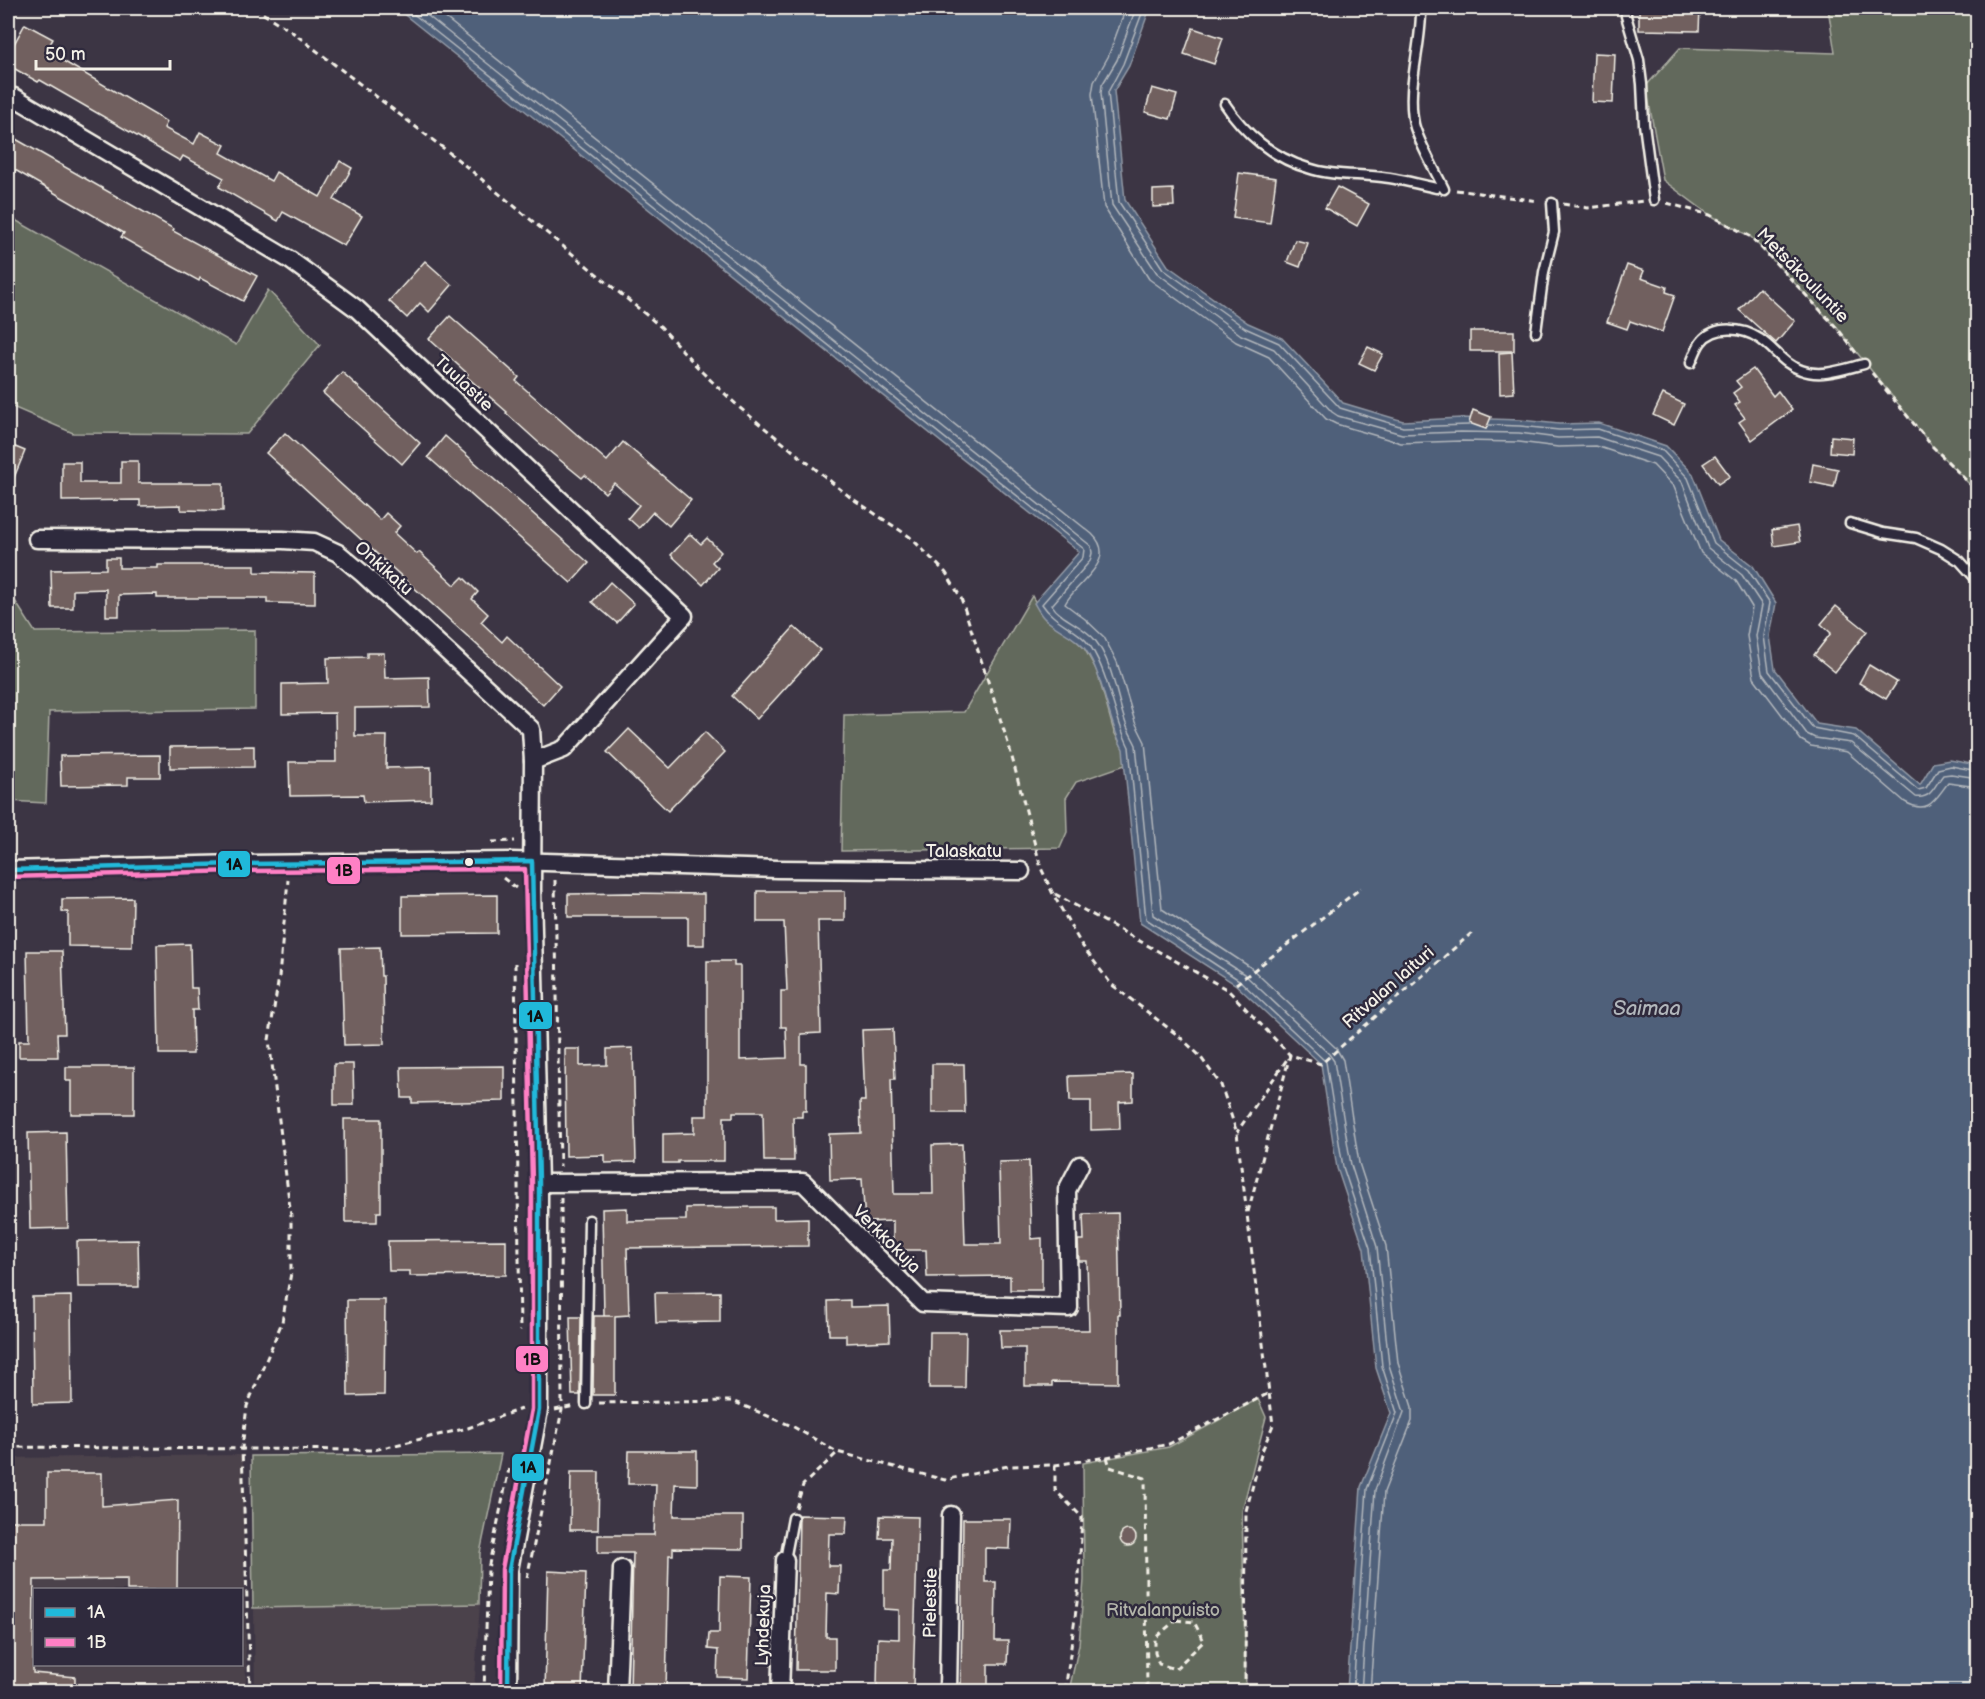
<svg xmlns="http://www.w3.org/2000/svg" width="1985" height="1699" viewBox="0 0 1985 1699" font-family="'Balsamiq Sans',sans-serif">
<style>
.built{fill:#4c424c;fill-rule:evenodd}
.green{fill:#62695c;stroke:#abada2;stroke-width:1.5}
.water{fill:#50607a;stroke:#929aa6;stroke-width:1.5}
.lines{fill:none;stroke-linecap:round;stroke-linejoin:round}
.shore{stroke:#b2b7bc;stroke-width:1.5}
.building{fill:#71605e;stroke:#f4f1e8;stroke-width:1.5}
.service-casing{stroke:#f4f1e8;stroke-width:13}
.minor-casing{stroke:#f4f1e8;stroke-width:21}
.path{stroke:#f4f1e8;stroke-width:3;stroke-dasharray:6 4.5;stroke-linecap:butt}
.service{stroke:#2f2a3d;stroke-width:8}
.minor{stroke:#2f2a3d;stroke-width:16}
.bus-1-casing{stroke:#2f2a3d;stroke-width:9}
.bus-2-casing{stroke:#2f2a3d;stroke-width:9}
.bus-1{stroke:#20b9da;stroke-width:4.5}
.bus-2{stroke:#ff80c5;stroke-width:4.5}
.bus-dot{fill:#f4f1e8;stroke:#2f2a3d;stroke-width:2}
.labels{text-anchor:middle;stroke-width:5;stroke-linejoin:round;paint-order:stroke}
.street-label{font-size:18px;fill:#f4f1e8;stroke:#2f2a3d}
.park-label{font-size:18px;fill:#b2b4a9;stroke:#2f2a3d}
.water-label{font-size:20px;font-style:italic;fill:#b2b7bc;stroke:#2f2a3d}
.line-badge{stroke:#2f2a3d;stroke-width:2}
.pale-badge-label{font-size:16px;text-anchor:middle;font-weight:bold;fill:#111}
</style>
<rect width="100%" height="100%" fill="#3c3544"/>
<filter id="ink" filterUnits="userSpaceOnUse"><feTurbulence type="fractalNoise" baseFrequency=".0167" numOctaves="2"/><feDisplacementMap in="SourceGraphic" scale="12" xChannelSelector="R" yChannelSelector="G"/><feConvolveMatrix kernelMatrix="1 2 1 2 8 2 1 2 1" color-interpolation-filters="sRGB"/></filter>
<g filter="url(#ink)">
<g class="built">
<path d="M 243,1455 L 246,1691 L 8,1691 L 8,1458 ZM 34,1590 L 242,1590 L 242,1664 L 34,1664 Z"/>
<polygon points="480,1604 474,1691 255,1691 254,1608"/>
</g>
<g class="green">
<polygon points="1828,8 1977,8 1977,492 1932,446 1838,329 1751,237 1710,215 1663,180 1646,86 1680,48 1835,53"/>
<polygon points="8,216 236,345 268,290 320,345 247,434 73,433 8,405"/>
<polygon points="8,590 35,632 255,630 255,709 49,712 46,803 8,801"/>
<polygon points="1032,596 1045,619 1070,635 1084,648 1097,671 1114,732 1124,750 1125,765 1076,782 1066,798 1067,832 1060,848 841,851 844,715 964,712"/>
<polygon points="1258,1399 1266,1417 1242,1511 1246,1691 1069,1691 1079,1645 1084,1580 1083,1463 1169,1447"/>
<polygon points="501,1454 480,1553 479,1604 253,1608 251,1456"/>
</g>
<path class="water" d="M 396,8 L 1150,8 L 1129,66 L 1114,91 L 1125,200 L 1168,266 L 1248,323 L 1282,338 L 1343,403 L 1403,421 L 1461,418 L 1520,420 L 1559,424 L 1599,423 L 1666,446 L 1693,474 L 1719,540 L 1753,566 L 1776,603 L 1770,636 L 1775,669 L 1817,724 L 1856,730 L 1920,785 L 1933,763 L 1950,760 L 1977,765 L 1977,1691 L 1347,1691 L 1361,1487 L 1391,1413 L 1376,1368 L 1364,1249 L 1337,1168 L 1321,1064 L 1235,984 L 1140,923 L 1123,749 C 1107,719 1104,676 1085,649 C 1074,635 1056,630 1044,618 C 1040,614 1037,608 1034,603 L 1079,552 Z"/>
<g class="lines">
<g class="shore">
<path d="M 406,8 L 1084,549 L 1083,557 L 1042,604 C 1054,623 1078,628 1091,647 C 1110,677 1113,715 1129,747 L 1146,919 L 1239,980 L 1326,1062 L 1343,1167 L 1370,1248 L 1382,1366 L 1397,1413 L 1367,1489 L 1353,1692"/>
<path d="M 418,8 L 1091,546 L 1092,553 L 1090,561 L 1052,605 C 1060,619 1084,626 1095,640 C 1113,663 1116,696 1126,724 C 1128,731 1133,738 1136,745 L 1153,915 L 1244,974 L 1329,1054 L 1334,1061 L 1351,1165 L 1377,1247 L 1389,1365 L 1404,1412 L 1375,1490 L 1361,1692"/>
<path d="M 433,8 L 1092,534 C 1120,561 1076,582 1065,604 L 1085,619 L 1104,637 L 1117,662 L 1135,722 L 1145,742 L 1162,909 L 1250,967 L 1336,1048 L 1343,1060 L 1359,1163 L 1386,1246 L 1398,1363 L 1412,1407 L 1412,1421 L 1384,1492 L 1370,1692"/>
<path d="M 1126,8 L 1108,57 L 1094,82 L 1092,94 L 1104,207 L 1149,279 L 1236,342 L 1269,357 L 1326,419 L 1336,424 L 1401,443 L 1461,441 L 1519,442 L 1558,447 L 1596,446 L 1653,465 L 1674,487 L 1701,553 L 1736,581 L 1752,607 L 1747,636 L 1754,678 L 1801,740 L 1811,746 L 1847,752 L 1905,802 C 1929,816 1936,798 1948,783 L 1978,787"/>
<path d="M 1136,8 L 1117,60 L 1102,85 L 1101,93 L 1112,205 L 1157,273 L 1241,335 L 1274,349 L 1332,412 L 1338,416 L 1402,434 L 1461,432 L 1519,433 L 1558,438 L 1597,437 L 1658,457 L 1682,482 L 1708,548 L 1742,575 L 1762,605 L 1756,636 L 1762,673 L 1807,734 L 1815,738 L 1851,743 L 1916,797 C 1932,799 1934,786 1943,775 L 1951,774 L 1978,778"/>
<polyline points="1144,8 1123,64 1108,92 1119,202 1163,269 1245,328 1279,343 1340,408 1403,427 1469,425"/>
<polyline points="1489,425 1520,426 1559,430 1598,429 1663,451 1688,478 1714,543 1748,570 1770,603 1764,636 1769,671 1813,728 1854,736 1918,790 1926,788 1938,769 1951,766 1978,771"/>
</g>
</g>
<g class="building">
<polygon points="1639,8 1700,8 1699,31 1639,30"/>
<polygon points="25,24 53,39 46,51 167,122 164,128 194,144 200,132 225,145 221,153 271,181 276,172 320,197 340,161 352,168 334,200 362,216 344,246 283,212 278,221 219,187 224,178 183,156 180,161 40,80 38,82 8,65 8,55"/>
<polygon points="1193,28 1223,38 1214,64 1184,54"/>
<polygon points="1594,53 1615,54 1613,103 1592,102"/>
<polygon points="1152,88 1177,95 1170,119 1145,112"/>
<polygon points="14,138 174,229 173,231 257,276 243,301 200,278 199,281 170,265 121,237 124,233 8,166 8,149"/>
<polygon points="1239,173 1276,178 1270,223 1233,218"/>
<polygon points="1337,187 1369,204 1357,226 1325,208"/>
<polygon points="1173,189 1174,206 1153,207 1153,190"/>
<polygon points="1295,240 1308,243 1300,267 1287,262"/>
<polygon points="425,261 452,285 429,312 420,303 407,318 389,301"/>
<polygon points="1627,265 1644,271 1641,278 1667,287 1666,292 1675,295 1662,332 1630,321 1627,329 1607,322"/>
<polygon points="1759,288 1795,321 1776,343 1739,310"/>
<polygon points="450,316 519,377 516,381 607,461 623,442 691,500 669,526 653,512 639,528 628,518 639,505 614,483 605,493 585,475 582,478 538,442 506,413 507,412 466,376 468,374 429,339"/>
<rect x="1470" y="331" width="44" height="20"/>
<polygon points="1368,347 1383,354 1374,370 1359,363"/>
<polygon points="1512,352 1514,393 1500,394 1499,353"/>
<polygon points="1753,369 1773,396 1778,391 1792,410 1752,440 1739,422 1745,418 1735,405 1740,402 1733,393 1741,387 1736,381"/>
<polygon points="342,372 420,443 402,464 323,393"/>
<polygon points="1663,394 1684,404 1674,425 1653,415"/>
<polygon points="1473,410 1491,417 1486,429 1469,423"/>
<polygon points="285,433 380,520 386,513 400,526 394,533 417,554 419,552 455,585 463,577 478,592 472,599 488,614 481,622 502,642 507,636 560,686 543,705 266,453"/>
<polygon points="445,436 589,563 571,583 428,457"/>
<polygon points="1831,436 1853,438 1852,454 1830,452"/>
<polygon points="8,444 25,451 8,492"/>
<polygon points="1715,456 1730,476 1718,484 1703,464"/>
<polygon points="121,461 138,461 138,483 223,483 223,511 181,510 181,505 140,506 140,500 62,501 62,462 80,462 80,483 121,483"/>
<polygon points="1813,464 1838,469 1834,487 1810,482"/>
<polygon points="1797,526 1800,542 1774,546 1772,530"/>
<polygon points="690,534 701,544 707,538 721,552 712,562 718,568 703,585 671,555"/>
<polygon points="106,558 119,558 119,568 158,568 158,565 255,565 255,572 315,573 315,604 267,603 267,598 157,598 157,594 119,595 119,616 106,616 106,589 73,590 73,608 52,608 51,570 106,569"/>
<polygon points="610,582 634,604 617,623 592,602"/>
<polygon points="1836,606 1867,631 1835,672 1814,655 1831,633 1821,624"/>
<polygon points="794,627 820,650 757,719 732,696"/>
<polygon points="367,653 384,653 385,678 429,677 430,707 355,708 355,736 387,736 386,768 431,767 431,800 364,802 363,795 290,796 289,762 336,762 335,713 282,714 282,684 328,683 327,658 367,657"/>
<polygon points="1869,665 1897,682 1886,699 1859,683"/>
<polygon points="629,729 670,768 705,732 725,752 668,811 607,752"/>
<polygon points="254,746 254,767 170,768 170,747"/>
<polygon points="160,755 160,777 128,777 128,785 61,786 60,756"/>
<polygon points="757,891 845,891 845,921 818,921 821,1033 801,1034 801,1064 806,1064 806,1111 802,1111 802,1117 793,1117 794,1161 764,1161 763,1112 733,1112 733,1117 724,1117 724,1161 678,1161 678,1163 663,1163 663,1134 694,1133 694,1116 707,1116 707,961 734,961 734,966 740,966 740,1060 787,1058 786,1027 781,1027 781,991 787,991 784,922 757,922"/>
<polygon points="627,893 704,894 704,945 688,945 688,917 568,917 568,894"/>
<polygon points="497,895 497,933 402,934 402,896"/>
<polygon points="133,898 132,947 68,946 68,912 62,912 62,899"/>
<polygon points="190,944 191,988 197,988 198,1010 192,1010 193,1054 159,1054 157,945"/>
<polygon points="380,947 381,976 383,976 384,1044 344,1045 341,948"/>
<polygon points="27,951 62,951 65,1034 57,1034 58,1057 19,1057 19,1041 29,1041"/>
<polygon points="893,1029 895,1079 891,1079 894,1194 933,1194 932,1145 962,1144 965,1244 1001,1244 999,1162 1029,1161 1031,1239 1042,1238 1042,1290 1010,1290 1010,1276 927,1277 926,1250 893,1250 893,1221 865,1222 862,1179 830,1180 829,1134 861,1133 860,1101 865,1101 862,1030"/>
<polygon points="633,1048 636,1162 605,1163 605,1155 566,1156 565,1049 580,1049 580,1066 607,1065 607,1049"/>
<polygon points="334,1064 353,1064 354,1105 334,1105"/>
<polygon points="932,1064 964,1064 965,1113 932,1113"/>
<polygon points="504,1066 504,1101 412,1103 412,1098 402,1098 401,1067"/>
<polygon points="66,1067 134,1067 134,1114 71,1114 71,1081 66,1081"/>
<polygon points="1133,1074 1133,1101 1119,1102 1120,1129 1091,1130 1091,1101 1070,1101 1069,1076"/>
<polygon points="344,1119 381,1119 381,1212 377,1212 377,1222 345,1222"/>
<polygon points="66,1132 68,1228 30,1229 28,1133"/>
<polygon points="759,1207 774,1207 774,1219 808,1218 808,1246 627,1248 629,1315 615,1316 615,1395 593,1395 594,1316 613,1316 604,1316 602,1209 627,1208 627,1221 686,1220 686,1208"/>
<polygon points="1118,1213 1120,1315 1118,1315 1118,1383 1052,1382 1052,1386 1025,1386 1025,1348 1001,1348 1000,1330 1089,1330 1087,1261 1079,1261 1078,1240 1084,1240 1083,1214"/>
<polygon points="138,1240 139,1287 78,1287 77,1241"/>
<polygon points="506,1240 506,1275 410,1276 410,1271 389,1271 388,1241"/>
<polygon points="720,1292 720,1322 656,1323 655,1293"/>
<polygon points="71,1296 72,1403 33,1404 32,1297"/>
<polygon points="347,1300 385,1300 384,1395 348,1396"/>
<polygon points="850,1300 850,1307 889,1306 890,1341 846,1343 846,1335 829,1335 828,1301"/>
<polygon points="570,1317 581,1317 580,1395 572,1395"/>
<polygon points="930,1332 966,1332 965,1388 929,1388"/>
<polygon points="629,1451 697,1451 697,1485 675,1484 674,1516 743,1516 743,1549 673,1548 673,1555 669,1555 666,1692 630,1692 633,1553 598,1553 598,1535 654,1535 656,1484 628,1484"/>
<polygon points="571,1472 599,1472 598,1530 570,1530"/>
<polygon points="47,1473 102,1473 102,1506 178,1500 177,1590 127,1590 127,1579 34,1580 33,1673 75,1677 75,1692 8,1692 8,1521 47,1521"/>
<polygon points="799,1515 847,1516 846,1534 829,1534 828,1566 840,1566 839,1594 827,1593 826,1637 835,1637 835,1670 796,1670"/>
<polygon points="880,1516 918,1517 913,1687 877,1687 878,1638 899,1639 899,1610 884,1609 884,1570 891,1570 892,1538 879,1538"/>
<polygon points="963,1519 1011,1519 1010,1549 985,1548 985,1582 996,1582 995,1641 1008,1641 1007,1664 988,1664 988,1688 961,1688"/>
<circle cx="1128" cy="1538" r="8"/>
<polygon points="548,1571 586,1573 582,1692 545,1692"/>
<polygon points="720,1576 751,1577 748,1678 717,1677 718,1650 708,1649 709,1633 719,1633"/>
</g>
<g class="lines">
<g class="service-casing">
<g id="service">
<path d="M 1421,8 C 1422,47 1406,85 1414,124 C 1418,141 1436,172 1444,189"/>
<polyline points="1626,8 1626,16 1639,60 1642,84 1644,124 1654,200"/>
<path d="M 1225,104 C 1244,133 1273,158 1308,168 C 1331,176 1358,174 1382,177 C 1400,179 1418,184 1436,188"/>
<polyline points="1536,332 1544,272 1554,232 1552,203"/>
<path d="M 1691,363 C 1694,356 1697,347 1701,342 C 1715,324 1744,328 1760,339 C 1775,349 1783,364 1801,370 C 1821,378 1844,369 1864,364"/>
<polyline points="1850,523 1883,533 1916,538 1941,549 1960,561 1978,581"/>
<polyline points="586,1404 589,1220"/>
<polyline points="785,1560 793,1518"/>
</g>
</g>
<g class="minor-casing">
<g id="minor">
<polyline points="14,97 290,260 357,309 684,616 564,749 533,761"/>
<polyline points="37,539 283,540 314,542 338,553 363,574 531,729 533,761 532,889 539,1183 539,1410 509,1570 508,1692"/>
<polyline points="8,870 237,864 512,861 777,869 1021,871"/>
<polyline points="539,1183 803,1182 923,1303 1069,1308 1067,1190 1080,1165"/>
<polyline points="617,1692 622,1569"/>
<polyline points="780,1692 785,1560"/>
<polyline points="948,1692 951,1515"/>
</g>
</g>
<g class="path">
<polyline points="254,8 291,31 451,154 661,327 702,372 740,408 850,497 910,537 946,573 961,598 1009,746 1041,868 1053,894 1081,944 1111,984 1180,1037 1199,1055 1221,1085 1237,1133 1273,1425 1262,1451 1246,1511 1245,1692"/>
<polyline points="1456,190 1539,201"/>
<polyline points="1667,203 1710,215 1751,237 1838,329 1856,353"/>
<polyline points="1563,204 1588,208 1643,201"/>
<polyline points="1872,373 1932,446 1978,492"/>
<polyline points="492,842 515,841"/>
<polyline points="503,878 516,888"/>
<polyline points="555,880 560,1167"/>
<polyline points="1055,894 1228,990 1290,1055 1237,1132"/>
<polyline points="515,963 520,1331"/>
<polyline points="1236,984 1361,888"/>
<polyline points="1248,1212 1290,1055 1321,1064 1474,931"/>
<polyline points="599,1403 732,1401 792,1426 837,1452 945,1480 1008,1466 1055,1465 1107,1457 1169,1444 1271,1392"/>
<polyline points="555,1410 575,1406"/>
<polyline points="8,1447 374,1450 468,1428 521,1409"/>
<polyline points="1107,1457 1110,1467 1145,1478 1147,1692"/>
<polyline points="1055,1465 1055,1490 1082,1517 1078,1595 1065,1692"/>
<polyline points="796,1508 803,1485 837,1453"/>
<polyline points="527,1578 562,1410 561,1198"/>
<polygon points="1176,1620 1194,1622 1204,1641 1175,1669 1159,1664 1155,1653 1155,1638"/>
<polyline points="250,1692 242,1448 247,1406 282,1322 291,1273 291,1216 269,1040 279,977 288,880"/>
<polyline points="484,1692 488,1569 509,1469"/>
</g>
<use href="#service" class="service"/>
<use href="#minor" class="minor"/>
<g class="bus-1-casing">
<polyline id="bus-1" points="8,870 237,864 532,861 539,1183 539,1410 509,1570 508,1692"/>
</g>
<g class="bus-2-casing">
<polyline id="bus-2" points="8,877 237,871 525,869 532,1183 532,1409 502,1569 501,1692"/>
</g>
<use href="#bus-1" class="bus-1"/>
<use href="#bus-2" class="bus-2"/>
</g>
</g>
<circle class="bus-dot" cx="469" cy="862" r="5"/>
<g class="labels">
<g class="street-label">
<text transform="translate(1803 275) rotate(46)" y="6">Metsäkouluntie</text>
<text transform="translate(464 383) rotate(43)" y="6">Tuulastie</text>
<text transform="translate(384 568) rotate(42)" y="6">Onkikatu</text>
<text x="964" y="857">Talaskatu</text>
<text transform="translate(1388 987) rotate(-41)" y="6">Ritvalan laituri</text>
<text transform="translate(887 1239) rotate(45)" y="6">Verkkokuja</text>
<text transform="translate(930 1603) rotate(-89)" y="6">Pielestie</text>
<text transform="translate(763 1625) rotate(-88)" y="6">Lyhdekuja</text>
</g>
<g class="park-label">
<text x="1163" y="1616">Ritvalanpuisto</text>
</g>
<g class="water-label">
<text x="1647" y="1015">Saimaa</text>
</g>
</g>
<g class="line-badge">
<rect x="217" y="850" width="34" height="28" rx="6" fill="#20b9da"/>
<rect x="326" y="856" width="35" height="29" rx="6" fill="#ff80c5"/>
<rect x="518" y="1001" width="35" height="29" rx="6" fill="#20b9da"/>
<rect x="515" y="1345" width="34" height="28" rx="6" fill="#ff80c5"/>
<rect x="511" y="1453" width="34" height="29" rx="6" fill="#20b9da"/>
</g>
<g class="pale-badge-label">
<text x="234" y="870">1A</text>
<text x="344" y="876">1B</text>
<text x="535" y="1022">1A</text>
<text x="532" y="1365">1B</text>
<text x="528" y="1473">1A</text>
</g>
<rect width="1985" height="1699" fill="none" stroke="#2f2a3d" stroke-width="30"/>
<rect x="15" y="15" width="1955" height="1669" fill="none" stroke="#f4f1e8" stroke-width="2" filter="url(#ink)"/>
<rect x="33" y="1588" width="210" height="78" fill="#2f2a3d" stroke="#7e7a81" stroke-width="1.5"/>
<rect x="45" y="1608" width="30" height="9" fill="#20b9da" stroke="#7e7a81" stroke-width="1.5"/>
<text x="87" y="1618" font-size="18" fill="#f4f1e8">1A</text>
<rect x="45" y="1638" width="30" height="9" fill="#ff80c5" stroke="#7e7a81" stroke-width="1.5"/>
<text x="87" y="1648" font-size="18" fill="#f4f1e8">1B</text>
<path d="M36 60v9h134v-9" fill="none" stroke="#f4f1e8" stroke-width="3"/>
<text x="45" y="60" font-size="18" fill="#f4f1e8" stroke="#2f2a3d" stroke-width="4.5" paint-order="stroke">50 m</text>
</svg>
